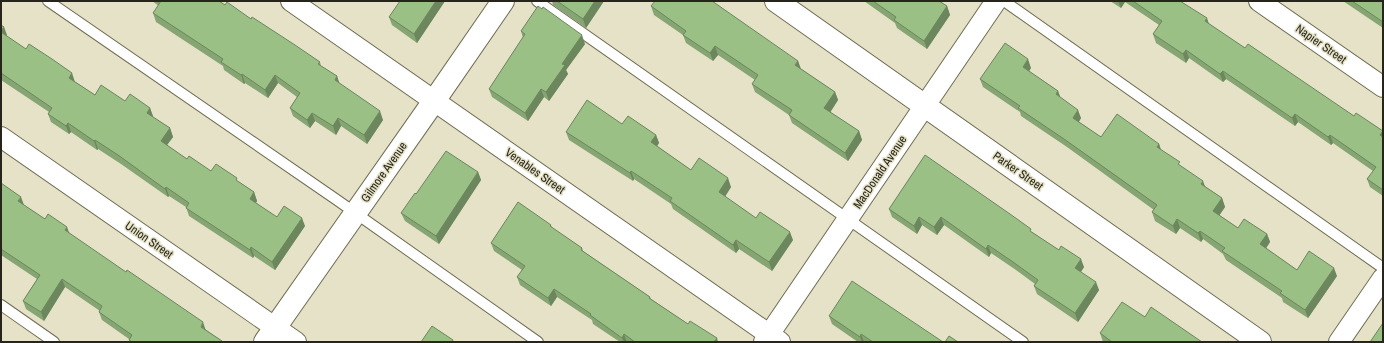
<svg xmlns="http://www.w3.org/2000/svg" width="1384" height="343" viewBox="0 0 1384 343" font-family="'Archivo Narrow',sans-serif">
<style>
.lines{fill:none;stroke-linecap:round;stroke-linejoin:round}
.lane-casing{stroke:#726e56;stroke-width:12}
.street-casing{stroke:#726e56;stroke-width:22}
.secondary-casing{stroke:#726e56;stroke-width:24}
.lane{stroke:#fff;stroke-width:10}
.street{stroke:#fff;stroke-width:20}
.secondary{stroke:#fff;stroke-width:22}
.wall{fill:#85a572}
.shaded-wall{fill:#6c865d}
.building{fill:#9bc085;stroke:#6c865d}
.labels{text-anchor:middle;stroke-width:3;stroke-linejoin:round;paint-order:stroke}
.street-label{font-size:12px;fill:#27251b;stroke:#e6e2c7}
</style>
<rect width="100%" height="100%" fill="#e6e2c7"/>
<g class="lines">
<g class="lane-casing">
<g id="lane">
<polyline points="48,1 337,200 538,342"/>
<polyline points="537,1 1023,342"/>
<polyline points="1004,1 1383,268"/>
<polyline points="1,305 54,342"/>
</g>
</g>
<g class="street-casing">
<g id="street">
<polyline points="291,1 780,342"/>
<polyline points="1259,1 1383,87"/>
<polyline points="1,137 296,342"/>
<polyline points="764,342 996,1"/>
<polyline points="1339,342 1383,278"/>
</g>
</g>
<g class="secondary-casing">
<g id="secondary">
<polyline points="776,1 1260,342"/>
<polyline points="265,342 434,101 503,1"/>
</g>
</g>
<use href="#lane" class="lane"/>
<use href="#street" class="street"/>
<use href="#secondary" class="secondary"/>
</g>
<g class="wall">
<polygon points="152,1 219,1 225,5 251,19 320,62 321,66 337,76 339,83 383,120 367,144 341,126 336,135 315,121 310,128 293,116 290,108 297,97 278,83 268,98 245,83 244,84 224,70 223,66 156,22 153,13 159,6"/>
<polygon points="445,1 417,43 392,25 389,17"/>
<polygon points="552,1 604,1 586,28 553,5"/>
<polygon points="864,1 939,1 947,6 950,15 927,49 897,28 895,23"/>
<polygon points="1110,1 1180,1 1209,24 1245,48 1354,116 1383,131 1383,196 1370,187 1367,179 1373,171 1333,143 1331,145 1298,122 1295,126 1226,79 1223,82 1189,58 1186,63 1156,43 1153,34 1159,25 1125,2 1121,8"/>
<polygon points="1343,1 1383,1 1383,28"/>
<polygon points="651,6 798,61 800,68 835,92 838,100 830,112 859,131 862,140 848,161 792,123 789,115 755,92 752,84 755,80 718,55 713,61 686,43 683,35 654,15"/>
<polygon points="1,25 4,27 6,36 95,95 125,101 150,108 153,117 170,128 173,137 167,145 187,159 211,171 239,182 254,192 257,201 256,203 277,217 305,226 275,270 254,256 253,258 189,216 186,207 169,196 168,197 121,164 98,149 97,150 71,132 69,134 51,122 48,114 49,112 1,80"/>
<polygon points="521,31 585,44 566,70 568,74 549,101 544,97 528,121 492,97 489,89 523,38"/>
<polygon points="1031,68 1029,71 1058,91 1060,97 1081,118 1079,122 1101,137 1159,144 1161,150 1206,187 1222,198 1225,207 1219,215 1238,228 1267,234 1270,242 1266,248 1297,270 1337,276 1308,318 1283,302 1282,298 1226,260 1223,254 1203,239 1201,242 1180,228 1176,234 1155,221 1152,212 1154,210 1067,147 1021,116 1020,112 983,87 980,79"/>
<polygon points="622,124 656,135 659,143 657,146 691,170 731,187 725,197 756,218 793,240 772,271 739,249 736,253 673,209 671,204 634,179 633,181 569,140 566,132"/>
<polygon points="478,172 481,180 439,244 405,221 401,213 416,194"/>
<polygon points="1,183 24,205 45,219 69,234 222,341 222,342 130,342 129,339 102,320 99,312 100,311 65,287 44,321 26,309 23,301 37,279 1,255"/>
<polygon points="889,209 1032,232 1084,267 1081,272 1099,290 1078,322 1037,294 1034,286 1035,284 1016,270 991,253 989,257 944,225 937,235 922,225 917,234 892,217"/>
<polygon points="551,225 552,228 582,248 583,251 650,297 651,299 688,324 718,342 620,342 593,324 592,320 557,297 551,306 520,285 517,277 522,270 494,251 491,243"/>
<polygon points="829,316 943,342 858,342 832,324"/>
<polygon points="1145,317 1202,342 1103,342 1100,333"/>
</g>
<g class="shaded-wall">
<polygon points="436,1 445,1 417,43 414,34"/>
<polygon points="595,1 604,1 586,28 583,19"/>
<polygon points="1118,1 1124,1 1125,2 1121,8"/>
<polygon points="947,6 950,15 927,49 924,41"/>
<polygon points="1207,18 1210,27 1205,21"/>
<polygon points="4,27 7,35 3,40 1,34 1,31"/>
<polygon points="582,35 585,44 566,70 568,74 549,101 546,92 562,64"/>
<polygon points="715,46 718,55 713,61 710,53"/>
<polygon points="1186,50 1189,58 1186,63 1183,54"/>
<polygon points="1028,59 1031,68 1026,76 1023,67"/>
<polygon points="798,61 801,69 795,65"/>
<polygon points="1223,71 1226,79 1223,82 1220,74"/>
<polygon points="72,73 75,82 72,86 69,78"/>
<polygon points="242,74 245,83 244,84 241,75"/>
<polygon points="275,75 278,83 268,98 265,90"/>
<polygon points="337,76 340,85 335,80"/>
<polygon points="541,89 544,97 528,121 525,113"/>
<polygon points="1058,91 1061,99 1056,94"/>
<polygon points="835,92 838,100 828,116 824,108"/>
<polygon points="150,108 153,116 150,121 147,113"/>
<polygon points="1078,110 1081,118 1076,126 1073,118"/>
<polygon points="380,111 383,120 367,144 364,135"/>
<polygon points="312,113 315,121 310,128 307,120"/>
<polygon points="1295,114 1298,122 1295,126 1292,118"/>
<polygon points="338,118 341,126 336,135 333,126"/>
<polygon points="68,123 71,132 69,134 66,126"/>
<polygon points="170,128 173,137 164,149 161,141"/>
<polygon points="859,131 862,140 848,161 845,153"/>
<polygon points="1383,131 1383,142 1380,135"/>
<polygon points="656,135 659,143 654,151 651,142"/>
<polygon points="1330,135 1333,143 1331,145 1328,137"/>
<polygon points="95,140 98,149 97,150 94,141"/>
<polygon points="1159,144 1162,153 1157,147"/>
<polygon points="631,171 634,179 633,181 630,173"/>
<polygon points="478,172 481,180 439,244 436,236"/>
<polygon points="728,178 731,187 722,201 719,192"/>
<polygon points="1203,181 1206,189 1201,184"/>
<polygon points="166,187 169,196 168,197 165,189"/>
<polygon points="254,192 257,201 253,207 250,199"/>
<polygon points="21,197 24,205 18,201"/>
<polygon points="1222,198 1225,207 1217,219 1213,211"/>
<polygon points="919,217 922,225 917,234 914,226"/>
<polygon points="941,217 944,225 937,235 934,227"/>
<polygon points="302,218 305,226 275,270 272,262"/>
<polygon points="1177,219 1180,228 1176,234 1173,226"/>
<polygon points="67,227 70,235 65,230"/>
<polygon points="1200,231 1203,239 1201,242 1198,233"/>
<polygon points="790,232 793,240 772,271 769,262"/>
<polygon points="1267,234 1270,242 1263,253 1260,244"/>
<polygon points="736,240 739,249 736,253 733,245"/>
<polygon points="988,245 991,253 989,257 986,249"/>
<polygon points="251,247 254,256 253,258 250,250"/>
<polygon points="1081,259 1084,267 1078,276 1075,268"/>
<polygon points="1334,268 1337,276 1308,318 1305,310"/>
<polygon points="62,279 65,287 44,321 41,312"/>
<polygon points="1096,282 1099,290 1078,322 1075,313"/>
<polygon points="554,289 557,297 551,306 548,298"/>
<polygon points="203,322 206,331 201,327"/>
<polygon points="624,334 627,342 624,342 622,338"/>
<polygon points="861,334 864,342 862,342 860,337"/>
<polygon points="717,338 718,342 714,342"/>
</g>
<g class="building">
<polygon points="161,1 219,1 225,5 227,2 251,19 252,17 295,45 320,62 318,64 337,76 335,80 380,111 364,135 338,118 333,126 312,113 307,120 290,108 300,93 275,75 265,90 242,74 241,75 221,62 223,59 153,13"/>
<polygon points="400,1 436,1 414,34 389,17"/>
<polygon points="557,1 595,1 583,19"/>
<polygon points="655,1 704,1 705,2 706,1 712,1 798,61 795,65 835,92 824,108 859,131 845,153 789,115 792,110 752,84 758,75 715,46 710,53 683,35 686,31 651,6"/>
<polygon points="873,1 939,1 947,6 924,41 894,20 896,17"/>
<polygon points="1133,1 1180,1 1207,18 1205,21 1245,48 1248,44 1354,116 1356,113 1383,131 1380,135 1383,137 1383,190 1367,179 1376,167 1330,135 1328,137 1295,114 1292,118 1223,71 1220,74 1186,50 1183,54 1153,34 1162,21"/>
<polygon points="1352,1 1383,1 1383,22"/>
<polygon points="538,6 542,9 543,7 582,35 562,64 565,65 546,92 541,89 525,113 489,89 525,34 521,31"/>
<polygon points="1,25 4,27 1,31"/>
<polygon points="1,32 26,49 29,44 52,59 72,73 69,78 95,95 101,85 125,101 130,94 150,108 147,113 170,128 161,141 187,159 189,156 211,171 216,164 237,178 236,180 254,192 250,199 277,217 284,206 302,218 272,262 251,247 250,250 186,208 189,203 166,187 165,189 118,155 95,140 94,141 68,123 66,126 48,114 52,108 1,73"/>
<polygon points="1005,43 1028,59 1023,67 1058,91 1056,94 1078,110 1073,118 1101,137 1117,114 1159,144 1157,147 1180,162 1178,164 1203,181 1201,184 1222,198 1213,211 1238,228 1244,219 1267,234 1260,244 1297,270 1309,251 1334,268 1305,310 1280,293 1282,291 1222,251 1225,248 1200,231 1198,233 1177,219 1173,226 1152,212 1157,205 1064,139 1018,108 1020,106 980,79"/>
<polygon points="587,100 622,124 628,116 656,135 651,142 691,170 699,158 728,178 719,192 756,218 760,212 790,232 769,262 736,240 733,245 670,201 672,198 631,171 630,173 566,132"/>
<polygon points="446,151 478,172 436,236 401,213 415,193 416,194"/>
<polygon points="925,155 1010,214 1031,229 1030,231 1059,250 1061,246 1081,259 1075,268 1096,282 1075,313 1034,286 1038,280 1013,262 988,245 986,249 941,217 934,227 919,217 914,226 889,209"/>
<polygon points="1,183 21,197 18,201 45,219 48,214 67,227 65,230 126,272 127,270 203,322 201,327 222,341 222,342 132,342 129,340 132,335 99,312 102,306 62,279 41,312 23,301 40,275 1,249"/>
<polygon points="518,202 551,225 550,226 582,248 581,250 650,297 649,298 688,324 690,321 717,338 714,342 635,342 624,334 622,338 590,315 591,314 554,289 548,298 517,277 525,266 491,243"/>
<polygon points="852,281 943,342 873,342 861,334 860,337 829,316"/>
<polygon points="1122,302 1145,317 1151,307 1202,342 1112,342 1100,333"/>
<polygon points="1383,323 1383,342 1370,342"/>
<polygon points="432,326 453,340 452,342 421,342"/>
<polygon points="949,336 958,342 945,342"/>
</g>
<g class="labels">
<g class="street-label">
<text transform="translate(1321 44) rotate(35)" y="4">Napier Street</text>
<text transform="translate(535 171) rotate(35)" y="4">Venables Street</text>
<text transform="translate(1018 171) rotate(35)" y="4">Parker Street</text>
<text transform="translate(384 172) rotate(-55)" y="4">Gilmore Avenue</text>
<text transform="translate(880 172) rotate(-56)" y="4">MacDonald Avenue</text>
<text transform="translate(149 240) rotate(35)" y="4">Union Street</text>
</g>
</g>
<rect width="1384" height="343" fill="none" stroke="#27251b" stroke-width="4"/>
</svg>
